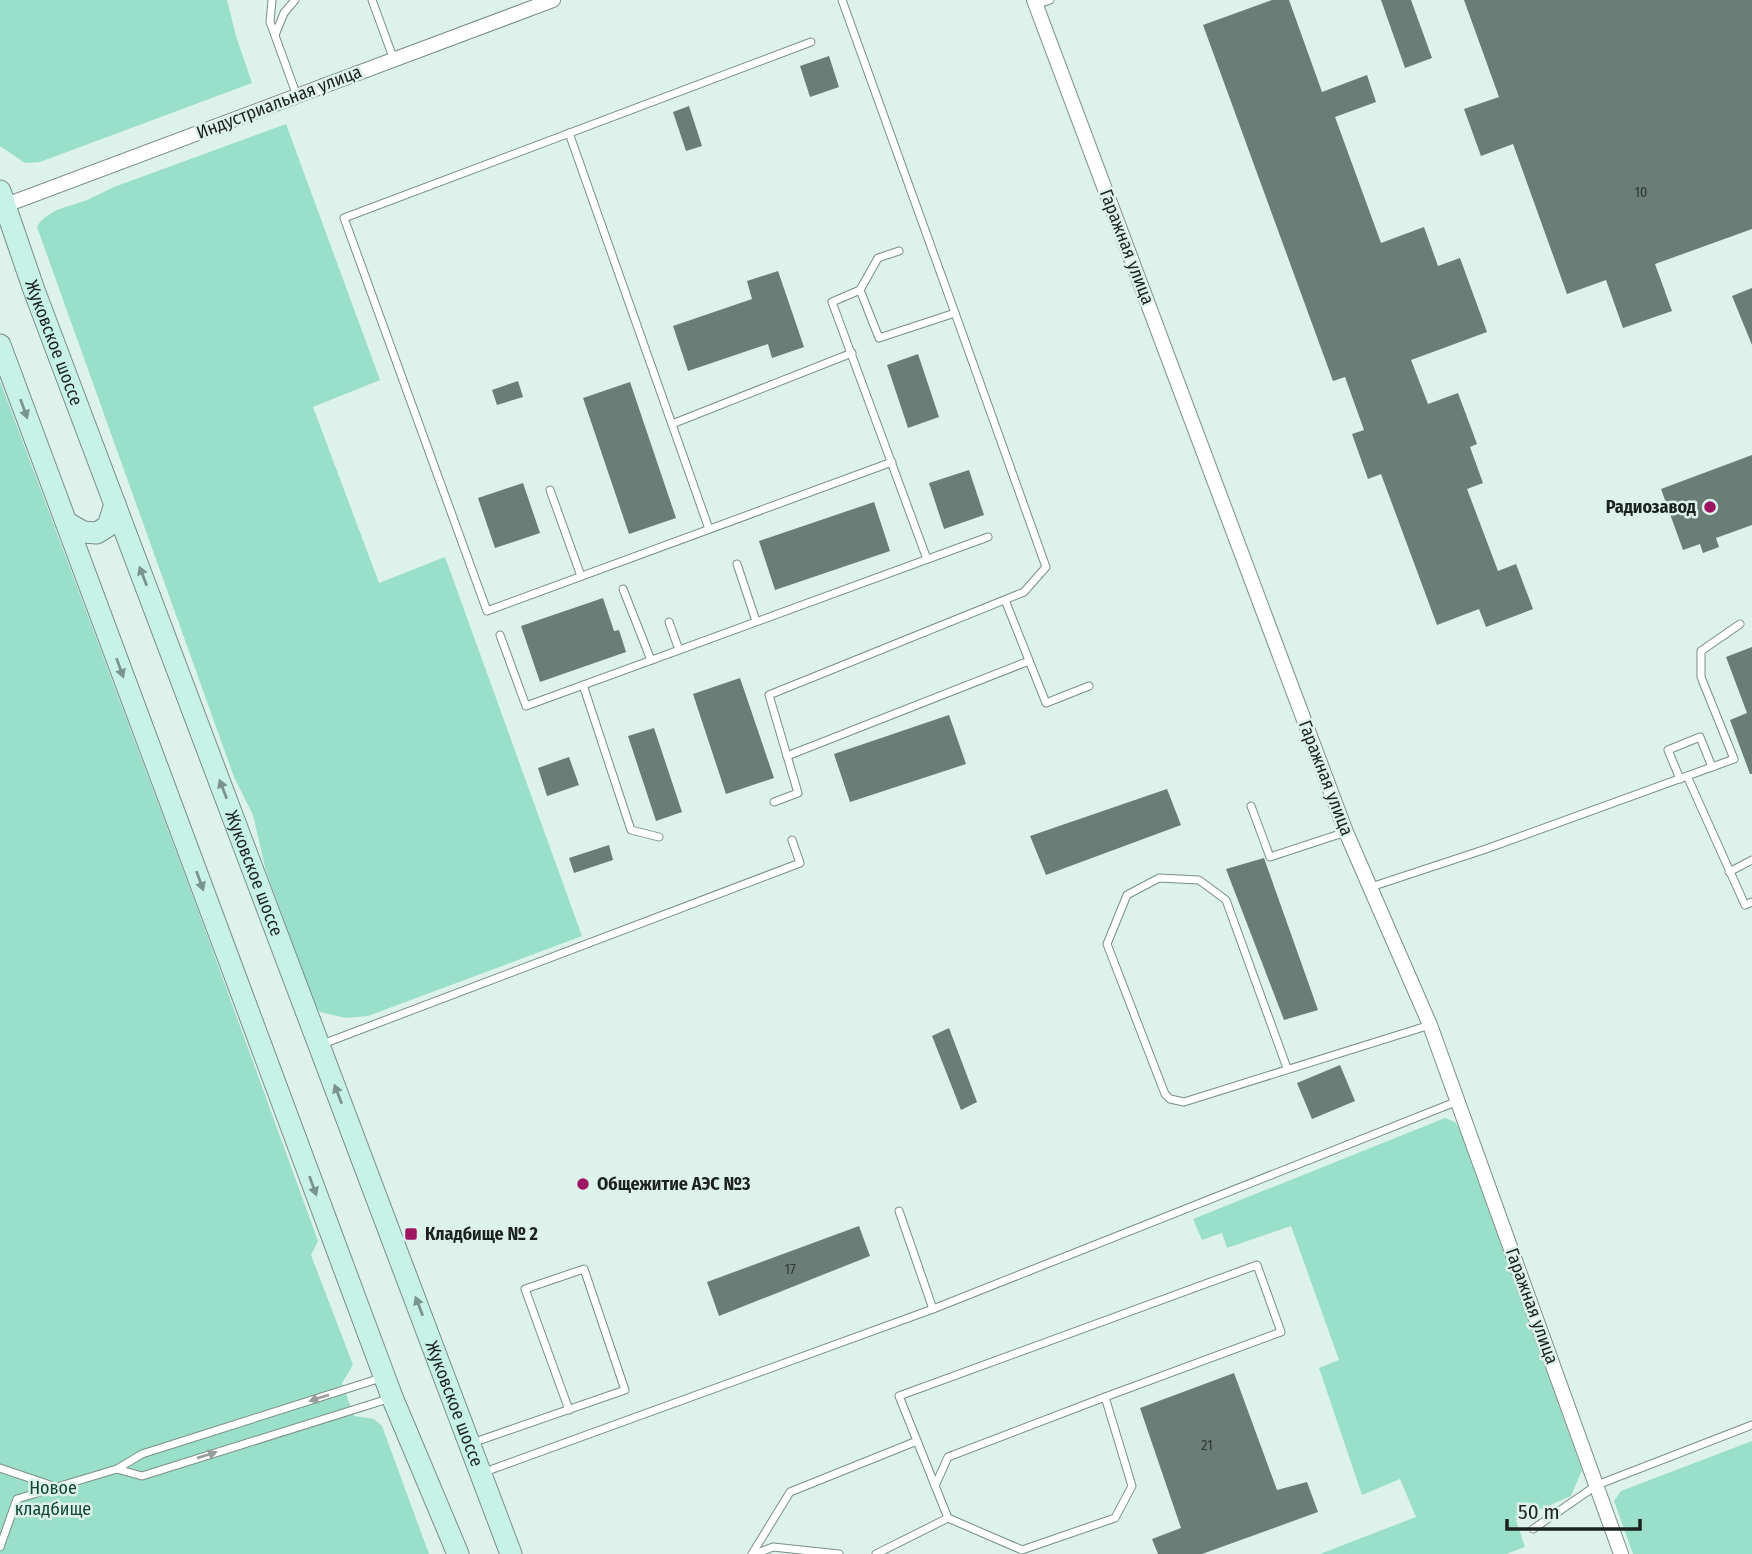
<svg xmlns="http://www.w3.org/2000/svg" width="1752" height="1554" viewBox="0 0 1752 1554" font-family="'Fira Sans Condensed',sans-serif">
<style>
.green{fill:#9adfca}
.building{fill:#6a7d76}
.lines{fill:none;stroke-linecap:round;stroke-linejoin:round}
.service-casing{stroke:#7a8e87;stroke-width:9}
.minor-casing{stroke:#7a8e87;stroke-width:16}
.secondary-casing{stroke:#7a8e87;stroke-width:23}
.service{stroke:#fff;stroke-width:7}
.minor{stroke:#fff;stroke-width:14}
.secondary{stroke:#c8f1e7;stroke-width:21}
.oneway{fill:#7a948d}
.oneway2{fill:#989c9b}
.poi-dot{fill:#9e1562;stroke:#ddf2eb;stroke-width:2.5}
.labels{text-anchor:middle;stroke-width:5;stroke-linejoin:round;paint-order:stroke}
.number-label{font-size:14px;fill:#2f3936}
.street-label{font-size:18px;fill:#1b2220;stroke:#ddf2eb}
.poi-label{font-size:18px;font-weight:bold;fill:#1b2220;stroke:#ddf2eb;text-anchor:start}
.park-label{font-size:18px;fill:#124639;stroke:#ddf2eb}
</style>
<rect width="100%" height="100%" fill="#ddf2eb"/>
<g class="green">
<polygon points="0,0 227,0 236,36 252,83 40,162 25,163 0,146"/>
<path d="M 286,124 L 380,380 L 313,407 L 379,583 L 445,557 L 582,936 L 368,1016 L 346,1018 L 320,1012 L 315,1005 L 266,871 L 253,815 L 234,777 L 37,227 C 47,209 69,207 87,200 C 96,196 105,191 114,187 Z"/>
<polygon points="0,381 195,902 318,1241 311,1255 353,1365 342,1383 354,1416 374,1419 382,1426 429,1554 0,1554"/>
<polygon points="1445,1118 1455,1122 1459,1128 1582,1470 1571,1496 1516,1520 1525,1547 1506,1554 1320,1554 1416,1517 1400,1479 1362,1495 1319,1368 1339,1360 1291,1226 1227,1248 1222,1233 1202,1240 1193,1219"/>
<polygon points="1752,1441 1752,1554 1633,1554 1614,1501 1621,1491"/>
</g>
<g class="building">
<polygon points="1272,0 1289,0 1322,92 1367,75 1376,102 1335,117 1381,243 1424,227 1438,266 1460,258 1487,332 1411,360 1428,404 1458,393 1477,444 1470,447 1483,483 1467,489 1498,571 1516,564 1533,609 1486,627 1479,609 1437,625 1381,474 1368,479 1352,434 1364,430 1345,377 1333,381 1203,25"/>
<polygon points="1381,0 1411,0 1432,58 1405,68"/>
<polygon points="1464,0 1752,0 1752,229 1655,264 1672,311 1623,328 1606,280 1567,294 1513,144 1481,156 1464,109 1499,97"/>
<polygon points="829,56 839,87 810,97 800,66"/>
<polygon points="689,106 702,146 686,151 673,112"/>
<polygon points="778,271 804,347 772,358 768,344 688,371 673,326 752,299 747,281"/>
<polygon points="1752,288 1752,345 1732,296"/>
<polygon points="918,354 939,417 908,428 887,365"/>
<polygon points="518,381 523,397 497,405 492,390"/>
<polygon points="630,382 676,518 629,534 583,398"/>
<polygon points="1752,455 1752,525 1716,538 1719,547 1703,553 1700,544 1683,550 1661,489"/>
<polygon points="969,470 984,515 944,529 929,483"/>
<polygon points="523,483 540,533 495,548 478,498"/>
<polygon points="874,502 890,551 775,590 759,541"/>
<polygon points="603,598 614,631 619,630 626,652 540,682 521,626"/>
<polygon points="1752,647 1752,774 1750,774 1730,720 1747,713 1726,657"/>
<polygon points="740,678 774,778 726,794 693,694"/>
<polygon points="949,715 966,764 850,802 834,754"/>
<polygon points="654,728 682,812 656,821 628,736"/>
<polygon points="569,757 579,785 547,796 538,768"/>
<polygon points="1167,789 1181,825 1046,875 1030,836"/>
<polygon points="609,845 613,860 574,873 569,858"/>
<polygon points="1264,858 1318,1010 1284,1020 1226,869"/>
<polygon points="949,1028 977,1102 961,1110 932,1036"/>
<polygon points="1340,1065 1355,1101 1312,1119 1297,1083"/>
<polygon points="859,1226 870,1256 719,1316 707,1282"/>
<polygon points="1234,1373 1277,1490 1307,1482 1318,1512 1202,1554 1158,1554 1152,1539 1181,1528 1140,1408"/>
</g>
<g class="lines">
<g class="service-casing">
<g id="service">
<polyline points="272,0 270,22 297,96"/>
<polyline points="372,0 394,60"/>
<polyline points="842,0 955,313"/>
<polyline points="1036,5 1050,0"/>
<polyline points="275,35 284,13 295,0"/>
<polyline points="811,42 344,218 487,611 892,462"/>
<polyline points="569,133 709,529"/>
<polyline points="860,290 832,302 927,559"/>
<polyline points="672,424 852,353"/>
<polyline points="550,490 581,576"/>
<polyline points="737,564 756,621"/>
<polyline points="623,589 651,660"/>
<polyline points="1005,600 1046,703 1089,686"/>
<polyline points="669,622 679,650"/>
<polyline points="500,635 526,706 988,537"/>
<polyline points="583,685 631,830 659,837"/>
<polyline points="787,756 1029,661"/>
<polyline points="1687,776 1745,905 1752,902"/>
<polyline points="1680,779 1668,750 1700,737 1712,767"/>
<polyline points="774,802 798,793 769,695 1024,592 1046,567 955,313 879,338 860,290 878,258 899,251"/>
<polyline points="1251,806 1270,857 1346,832"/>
<polyline points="1729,872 1752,860"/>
<polyline points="1371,887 1486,849 1734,759 1701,677 1701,651 1740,624"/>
<polyline points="320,1045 800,863 792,840"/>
<polyline points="1287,1068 1226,900 1199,880 1159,878 1127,895 1107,944 1165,1094 1170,1099 1184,1102 1430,1025"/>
<polyline points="899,1211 933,1309"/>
<polyline points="472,1443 625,1390 584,1269 525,1289 569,1410"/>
<polyline points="0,1468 56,1487"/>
<polyline points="117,1469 142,1454 384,1377"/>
<polyline points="482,1473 933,1309 1458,1101"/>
<polyline points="935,1486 948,1457 1105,1397"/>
<polyline points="1533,1529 1597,1485 1752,1425"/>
<polyline points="0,1547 17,1499 117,1469 142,1476 391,1398"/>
<polyline points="752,1554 790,1492 917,1441"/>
<polyline points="755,1554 773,1547 839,1554"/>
<polyline points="876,1554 948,1518 1022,1550 1115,1518 1132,1486 1105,1397 1281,1332 1257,1265 899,1396 948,1518"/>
</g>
</g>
<g class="minor-casing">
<g id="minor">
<polyline points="1034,0 1346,832 1430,1025 1621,1554"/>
<polyline points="6,205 553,0"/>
</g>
</g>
<g class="secondary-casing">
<g id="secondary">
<path id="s1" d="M 0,191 L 34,290 L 511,1554"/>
<polyline points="0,345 392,1397 458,1554"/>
<polyline points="66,522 83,532 97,533 108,526 115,504"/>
</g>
</g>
<use href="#service" class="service"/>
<use href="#minor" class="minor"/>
<use href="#secondary" class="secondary"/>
</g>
<defs><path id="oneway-solid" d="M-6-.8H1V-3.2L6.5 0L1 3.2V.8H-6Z" transform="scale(1.75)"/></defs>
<g class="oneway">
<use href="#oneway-solid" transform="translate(24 409) rotate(70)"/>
<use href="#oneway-solid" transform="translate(143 576) rotate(-111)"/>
<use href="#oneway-solid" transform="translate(120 668) rotate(70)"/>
<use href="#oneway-solid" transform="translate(223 789) rotate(-111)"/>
<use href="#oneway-solid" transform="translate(200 881) rotate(70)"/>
<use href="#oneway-solid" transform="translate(338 1094) rotate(-111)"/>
<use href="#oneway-solid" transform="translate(313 1186) rotate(70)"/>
<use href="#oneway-solid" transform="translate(419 1306) rotate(-111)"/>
</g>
<g class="oneway2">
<use href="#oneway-solid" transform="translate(319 1398) rotate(162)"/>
<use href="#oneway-solid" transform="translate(207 1455) rotate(-17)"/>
</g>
<g class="poi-dot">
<circle cx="1710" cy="507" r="7"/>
<circle cx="583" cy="1184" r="7"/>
<rect x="404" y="1227" width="14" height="14" rx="3.5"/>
</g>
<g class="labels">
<g class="number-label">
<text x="1641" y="197">10</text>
<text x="790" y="1274">17</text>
<text x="1207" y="1450">21</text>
</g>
<g class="street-label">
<text transform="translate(279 102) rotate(-21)" y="6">Индустриальная улица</text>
<text transform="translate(1127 247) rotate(69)" y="6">Гаражная улица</text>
<text dy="6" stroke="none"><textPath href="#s1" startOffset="161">Жуковское шоссе</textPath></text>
<text transform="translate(1326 778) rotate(69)" y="6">Гаражная улица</text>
<text dy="6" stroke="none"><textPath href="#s1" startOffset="728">Жуковское шоссе</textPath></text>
<text transform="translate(1532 1306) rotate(70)" y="6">Гаражная улица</text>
<text dy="6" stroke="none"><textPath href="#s1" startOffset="1295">Жуковское шоссе</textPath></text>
</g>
<g class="poi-label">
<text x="1696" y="513" text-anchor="end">Радиозавод</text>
<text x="597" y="1190">Общежитие АЭС №3</text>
<text x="425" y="1240">Кладбище № 2</text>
</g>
<g class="park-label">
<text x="53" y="1494">Новое<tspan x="53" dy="21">кладбище</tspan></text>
</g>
</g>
<path d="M1507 1519v10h133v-10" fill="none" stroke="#1b2220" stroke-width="3.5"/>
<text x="1518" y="1519" font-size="21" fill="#1b2220" stroke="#ddf2eb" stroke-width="5" paint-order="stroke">50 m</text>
</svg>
